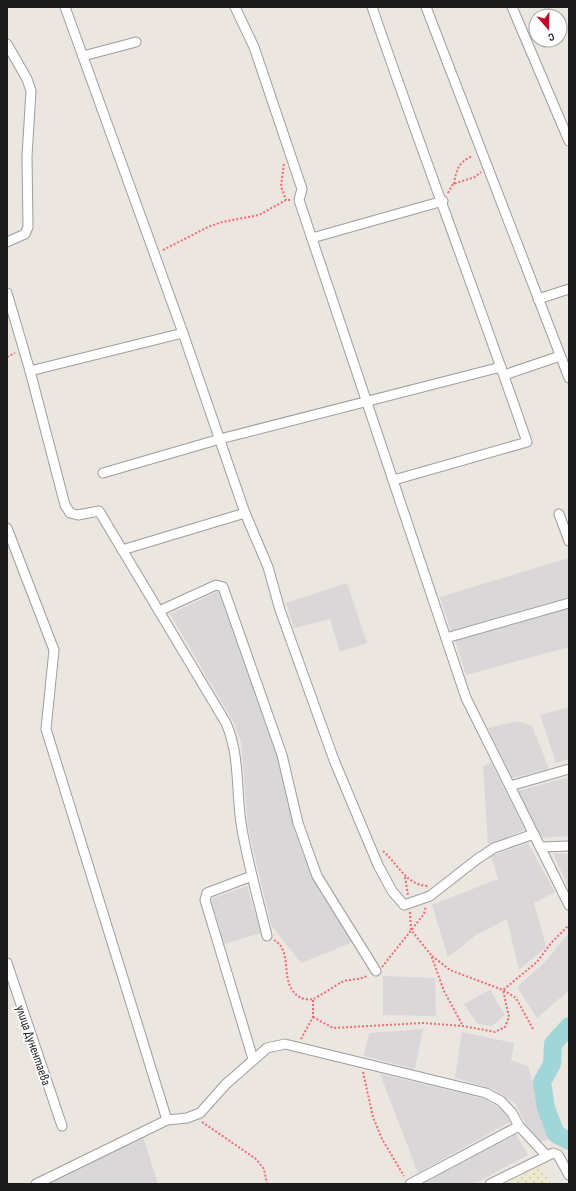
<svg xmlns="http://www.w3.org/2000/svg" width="576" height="1191" viewBox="0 0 576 1191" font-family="'Sofia Sans Condensed',sans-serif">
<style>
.residential{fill:#d9d7d8}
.farmland{fill:url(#farmland-dots)}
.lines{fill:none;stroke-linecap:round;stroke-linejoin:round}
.river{stroke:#a1d6d9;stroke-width:18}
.street-casing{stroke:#9e9e9e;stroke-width:11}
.path{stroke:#f46973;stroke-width:2;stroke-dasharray:2 2;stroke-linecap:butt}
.street{stroke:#fff;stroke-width:9}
.labels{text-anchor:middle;stroke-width:3.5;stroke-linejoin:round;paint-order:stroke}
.street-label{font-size:13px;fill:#1a1a1a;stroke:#fff}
</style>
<defs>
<pattern id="farmland-dots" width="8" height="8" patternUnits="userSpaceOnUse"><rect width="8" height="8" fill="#ebe8cb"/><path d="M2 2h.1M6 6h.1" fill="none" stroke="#c9c6ae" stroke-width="1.8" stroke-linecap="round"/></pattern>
</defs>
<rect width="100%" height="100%" fill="#ece6e0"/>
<g class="residential">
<polygon points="568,558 569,597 451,631 440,597"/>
<polygon points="347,583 367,643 340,652 330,619 294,628 286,603"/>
<polygon points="219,591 278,756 296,834 303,855 321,893 353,942 301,963 271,925 248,827 241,742 234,723 170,614"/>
<polygon points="569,608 569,647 466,675 455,640"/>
<polygon points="569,707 569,759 556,763 540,715"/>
<polygon points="518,721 532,726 549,769 512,778 488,728"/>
<polygon points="491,762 525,830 488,844 483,766"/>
<polygon points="569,777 569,836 542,838 518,791"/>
<polygon points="528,843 555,892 534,903 546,947 519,970 507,919 476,935 448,957 432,905 498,879 491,856"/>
<polygon points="553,853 569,854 569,889"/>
<polygon points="247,886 261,933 224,944 211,899"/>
<polygon points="569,933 569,990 537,1018 517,987 545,962"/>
<polygon points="383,976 435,978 436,1016 383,1015"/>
<polygon points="490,990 505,1015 492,1026 478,1024 464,1004"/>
<polygon points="423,1029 415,1069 364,1056 369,1033"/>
<polygon points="462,1032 514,1043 511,1060 528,1066 550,1139 535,1143 515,1103 493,1089 455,1078"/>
<polygon points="380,1074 486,1099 499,1108 507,1116 510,1122 418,1173"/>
<polygon points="515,1133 528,1155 474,1184 420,1184"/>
<polygon points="143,1137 158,1184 46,1184"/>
</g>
<polygon class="farmland" points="540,1166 551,1184 507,1184"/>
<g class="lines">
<polyline class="river" points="569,1026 553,1044 552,1064 542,1082 546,1108 556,1134 569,1141"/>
<g class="street-casing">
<g id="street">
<polyline points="65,7 183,333 245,513 268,567 280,610 334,760 378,865 392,891 404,905 430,896 476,860 494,848 534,834"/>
<polyline points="235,7 254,47 302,189 299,200 466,698 569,905"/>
<path d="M 372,7 C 422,153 477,296 527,442 L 394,480"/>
<polyline points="426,7 569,378"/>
<polyline points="512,7 569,141"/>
<polyline points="7,44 27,79 31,91 27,156 28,227 25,234 7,242"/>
<polyline points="83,56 136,42"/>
<polyline points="312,238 443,201"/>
<path d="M 7,293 L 30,371 L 65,505 L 70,513 L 78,515 L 99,511 L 226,723 C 240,755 236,789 241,823 C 247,861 258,898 267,936"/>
<polyline points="538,299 569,289"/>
<polyline points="30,371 183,333"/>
<polyline points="504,375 560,356"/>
<polyline points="103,473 220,439 501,367"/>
<polyline points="559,514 569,541"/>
<polyline points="7,528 54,650 46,729 167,1120"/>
<polyline points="122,550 245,513"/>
<polyline points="159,611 216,585 223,587 282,755 298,823 317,876 376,971"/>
<polyline points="446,638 569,603"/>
<polyline points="510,786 569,769"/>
<polyline points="540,847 569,846"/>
<polyline points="252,876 207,893 205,900 253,1059"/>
<polyline points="7,963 62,1126"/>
<polyline points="36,1184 167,1120 187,1118 200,1113 226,1084 267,1048 285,1044 486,1093 501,1101 512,1113 519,1126 546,1155"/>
<polyline points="410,1184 519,1126"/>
<polyline points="490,1184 553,1153 558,1155 569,1175"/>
</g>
</g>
<g class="path">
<polyline points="284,164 281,186 286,200"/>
<path d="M 454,184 C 456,170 459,161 473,156"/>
<polyline points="448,193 453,184 475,177 481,172"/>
<polyline points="163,250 208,227 222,222 259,215 286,200 290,200"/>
<polyline points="7,357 15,353"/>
<path d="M 383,851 C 398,864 406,885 428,886"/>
<polyline points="405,877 408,895"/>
<polyline points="410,912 411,930 431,955 444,991 463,1026"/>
<path d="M 274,940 C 295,952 277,985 301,998 C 304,999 310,1000 313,999 C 319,997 334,986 342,982 C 350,978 360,981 368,975"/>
<polyline points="432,956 450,970 503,990 516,998 533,1029"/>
<polyline points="382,967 424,914 426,906"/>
<polyline points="313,1017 333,1028 423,1023 463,1026 495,1032 505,1027 509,1017 503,990 537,962 551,943 569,925"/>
<polyline points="301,1039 313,1017 313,1000"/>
<polyline points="363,1072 373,1117 382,1139 404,1176"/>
<polyline points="202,1122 256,1159 264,1169 267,1184"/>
</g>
<use href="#street" class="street"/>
</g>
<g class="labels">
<g class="street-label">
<text transform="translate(34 1045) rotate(71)" y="5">улица Дунентаева</text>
</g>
</g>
<rect width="576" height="1191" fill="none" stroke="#1a1a1a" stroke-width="16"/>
<g transform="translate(548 28) rotate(160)"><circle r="19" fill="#ffffff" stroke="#a3a3a3"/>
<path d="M0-3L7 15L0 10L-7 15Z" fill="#be0727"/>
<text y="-6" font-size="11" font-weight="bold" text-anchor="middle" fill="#1a1a1a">С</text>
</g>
</svg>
